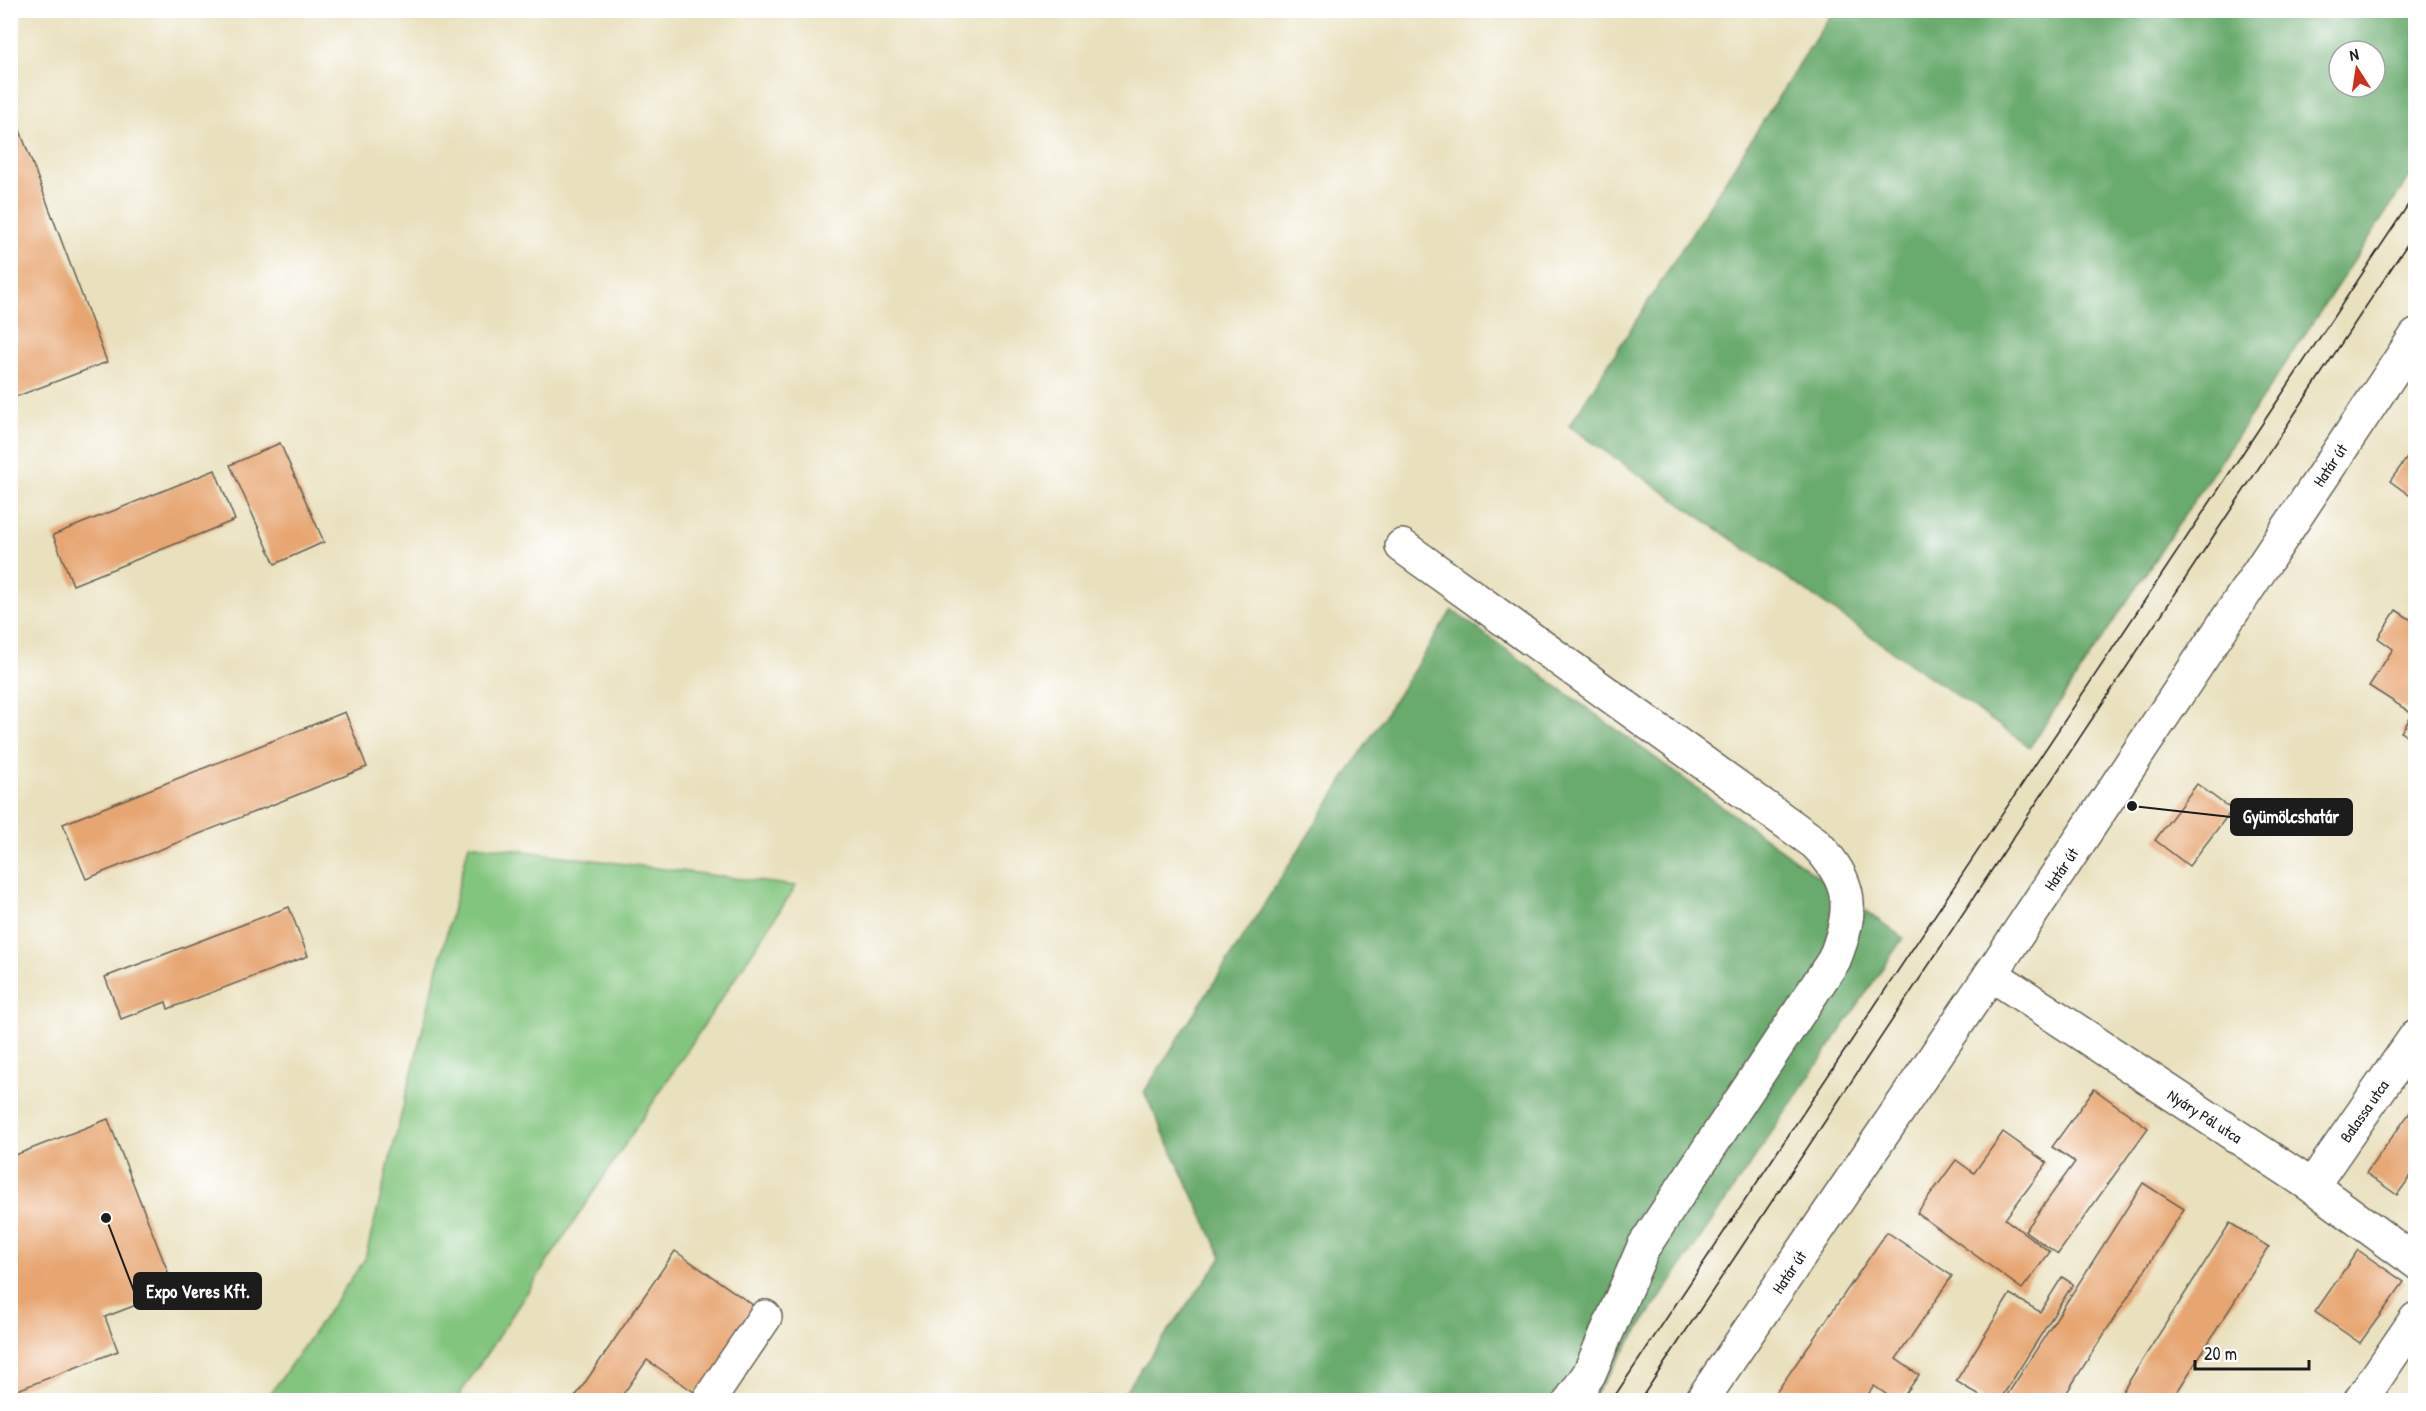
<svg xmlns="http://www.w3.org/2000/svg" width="2426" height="1411" viewBox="0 0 2426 1411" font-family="'Patrick Hand',sans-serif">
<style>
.green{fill:#82c57e;stroke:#4f704d;stroke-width:1.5}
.forest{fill:#69aa6d;stroke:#426344;stroke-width:1.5;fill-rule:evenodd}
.building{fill:#e7a571}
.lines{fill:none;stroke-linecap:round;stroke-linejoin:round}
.minor-casing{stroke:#646154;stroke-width:36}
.major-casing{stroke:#646154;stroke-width:36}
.minor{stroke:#fff;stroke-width:33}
.major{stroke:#fff;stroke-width:33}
.tram{stroke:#1c1c1c;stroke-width:1.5}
.labels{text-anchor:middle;stroke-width:4.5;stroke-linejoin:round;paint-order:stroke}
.street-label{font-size:16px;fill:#1c1c1c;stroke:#fff}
.leader{fill:none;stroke:#1c1c1c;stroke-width:2}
.callout-dot{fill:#1c1c1c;stroke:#fff;stroke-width:2}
.callout{fill:#1c1c1c;stroke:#1c1c1c;stroke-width:2}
.callout-label{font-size:18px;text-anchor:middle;font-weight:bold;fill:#fff}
</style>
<rect width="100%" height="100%" fill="#fff"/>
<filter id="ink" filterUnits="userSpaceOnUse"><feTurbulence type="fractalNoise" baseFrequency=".0167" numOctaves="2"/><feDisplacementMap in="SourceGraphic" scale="12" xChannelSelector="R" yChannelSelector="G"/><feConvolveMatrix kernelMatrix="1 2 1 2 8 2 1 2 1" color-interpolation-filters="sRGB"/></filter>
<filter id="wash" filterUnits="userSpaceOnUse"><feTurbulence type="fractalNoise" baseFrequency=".008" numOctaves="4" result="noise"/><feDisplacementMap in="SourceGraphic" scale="24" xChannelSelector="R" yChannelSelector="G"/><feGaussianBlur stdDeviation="1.35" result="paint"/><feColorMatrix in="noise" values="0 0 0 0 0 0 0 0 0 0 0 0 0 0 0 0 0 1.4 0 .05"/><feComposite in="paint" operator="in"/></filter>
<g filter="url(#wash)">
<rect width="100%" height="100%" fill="#e9e0bd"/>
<polygon class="green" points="469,844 796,886 456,1400 266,1400 365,1259"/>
<g class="forest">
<path d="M 1833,11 L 2415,11 L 2415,169 L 2030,747 L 1569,426 ZM 2339,51 L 2375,51 L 2375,87 L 2339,87 Z"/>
<polygon points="1452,610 1903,938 1591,1400 1082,1400 1123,1394 1222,1257 1144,1092"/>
</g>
<g id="blocks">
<g class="building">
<polygon points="10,104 107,362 10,399"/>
<polygon points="280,443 324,542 275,564 230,465"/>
<polygon points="2412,451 2416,454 2416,500 2390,481"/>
<polygon points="215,470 235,520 73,585 53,535"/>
<polygon points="2396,610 2416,623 2416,741 2401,732 2413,714 2369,686 2393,649 2378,638"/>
<polygon points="345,712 367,767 86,879 63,824"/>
<polygon points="2197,784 2232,810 2189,866 2155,840"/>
<polygon points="289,907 308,956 168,1009 166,1002 121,1019 105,977"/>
<polygon points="2094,1089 2148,1128 2058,1254 2025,1231 2075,1162 2052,1147"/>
<polygon points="2416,1104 2416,1169 2397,1195 2366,1173"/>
<polygon points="108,1119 175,1290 105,1317 118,1351 10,1393 10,1157"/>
<polygon points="2003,1132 2047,1163 2005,1219 2050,1252 2022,1289 1917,1213 1956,1160 1974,1173"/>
<polygon points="2143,1183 2184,1209 2062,1400 2004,1400"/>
<polygon points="2230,1223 2269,1247 2172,1400 2117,1400"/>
<polygon points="1887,1232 1952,1276 1896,1359 1919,1375 1901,1400 1895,1400 1874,1386 1864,1400 1771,1400"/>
<polygon points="2358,1250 2404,1282 2360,1343 2315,1312"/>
<polygon points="675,1251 760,1310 700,1396 647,1360 619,1400 573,1400"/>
<polygon points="2062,1277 2073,1284 2000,1400 1986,1400 1956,1381 2010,1294 2040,1312"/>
</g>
</g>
</g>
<g filter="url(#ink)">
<use href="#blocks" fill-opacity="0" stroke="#646154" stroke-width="1.5"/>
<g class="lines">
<g class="minor-casing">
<g id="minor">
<path d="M 1402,546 L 1815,843 C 1854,883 1854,910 1834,960 L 1644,1246 L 1589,1374 L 1571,1400"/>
<polyline points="1991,974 2312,1186 2416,1262"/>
<polyline points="2312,1186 2416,1036"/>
<polyline points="709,1400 765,1317"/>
<polyline points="2361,1400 2416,1319"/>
</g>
</g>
<g class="major-casing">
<polyline id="major" points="1702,1400 1991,974 2416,336"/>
</g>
<use href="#minor" class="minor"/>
<use href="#major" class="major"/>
<g class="tram">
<polyline points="1612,1400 2416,193"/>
<polyline points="1640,1400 2416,231"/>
</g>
</g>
</g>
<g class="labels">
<g class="street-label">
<text transform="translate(2330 465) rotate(-56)" y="6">Határ út</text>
<text transform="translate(2061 869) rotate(-56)" y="6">Határ út</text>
<text transform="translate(2364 1111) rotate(-55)" y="6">Balassa utca</text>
<text transform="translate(2205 1116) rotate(33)" y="6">Nyáry Pál utca</text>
<text transform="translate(1789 1272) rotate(-56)" y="6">Határ út</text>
</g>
</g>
<path class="leader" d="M2132 806L2231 817M106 1218L134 1291"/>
<g class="callout-dot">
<circle cx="2132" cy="806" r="6"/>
<circle cx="106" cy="1218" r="6"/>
</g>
<g class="callout">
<rect x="2231" y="799" width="121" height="36" rx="6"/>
<rect x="134" y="1273" width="127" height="36" rx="6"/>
</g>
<g class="callout-label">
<text x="2291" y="823">Gyümölcshatár</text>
<text x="198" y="1298">Expo Veres Kft.</text>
</g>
<rect width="2426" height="1411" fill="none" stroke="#fff" stroke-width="36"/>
<g transform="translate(2357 69) rotate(348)"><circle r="28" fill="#ffffff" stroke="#a4a4a4" stroke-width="1.5"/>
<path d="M0-4.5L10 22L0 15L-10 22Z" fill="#c8321e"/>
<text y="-9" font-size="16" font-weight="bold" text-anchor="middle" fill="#1c1c1c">N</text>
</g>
<path d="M2195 1360v9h114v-9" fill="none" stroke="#1c1c1c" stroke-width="3"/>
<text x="2204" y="1360" font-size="18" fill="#1c1c1c" stroke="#ffffff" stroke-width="4.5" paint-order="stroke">20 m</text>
</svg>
